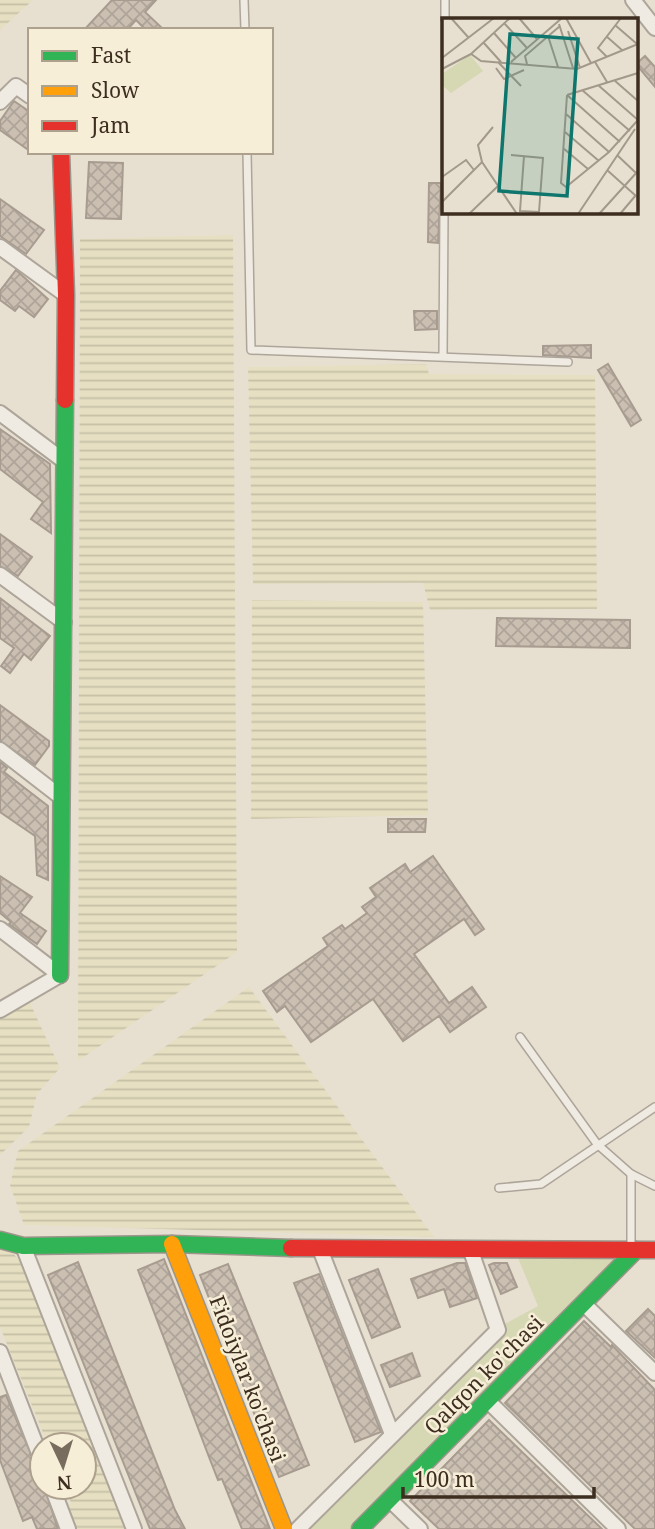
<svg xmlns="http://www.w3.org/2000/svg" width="655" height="1529" viewBox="0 0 655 1529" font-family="'Noto Serif',serif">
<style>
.farmland{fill:url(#farmland-rules)}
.grass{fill:#d6d7b3}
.building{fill:url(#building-cross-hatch);stroke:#a89c90;stroke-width:2}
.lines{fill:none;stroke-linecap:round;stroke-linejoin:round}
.lane-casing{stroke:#ada599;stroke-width:10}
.street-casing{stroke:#ada599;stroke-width:18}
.fast-casing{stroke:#9c958a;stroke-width:19}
.slow-casing{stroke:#9c958a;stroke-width:19}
.jam-casing{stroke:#9c958a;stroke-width:19}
.lane{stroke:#efebe3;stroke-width:7}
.street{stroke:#efebe3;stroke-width:14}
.fast{stroke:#30b455;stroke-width:16}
.slow{stroke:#ff9f0a;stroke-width:16}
.jam{stroke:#e5322d;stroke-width:16}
.labels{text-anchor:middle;stroke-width:5;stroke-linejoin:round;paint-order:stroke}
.street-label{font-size:21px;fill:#3d2e20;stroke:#f7eed8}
.inset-road{fill:none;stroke:#a3998a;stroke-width:2}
.view{fill:#0f766e;fill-opacity:0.15;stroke:#0f766e;stroke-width:3.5}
.inset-edge{fill:none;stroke:#3d2e20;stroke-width:3.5}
</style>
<defs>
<pattern id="farmland-rules" width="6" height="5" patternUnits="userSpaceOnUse" patternTransform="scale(1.75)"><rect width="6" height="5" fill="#e6dfc2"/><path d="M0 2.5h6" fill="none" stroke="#c6c0a6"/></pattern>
<pattern id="building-cross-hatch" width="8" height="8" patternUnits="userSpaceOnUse" patternTransform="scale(1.75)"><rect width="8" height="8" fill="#cbbfb2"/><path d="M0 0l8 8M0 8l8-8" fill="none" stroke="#afa499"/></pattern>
</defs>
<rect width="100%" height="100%" fill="#e7e0d1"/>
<g class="farmland">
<polygon points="0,0 33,0 0,30"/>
<polygon points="233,235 237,952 78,1061 80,239"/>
<polygon points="426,364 429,374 595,375 597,609 430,610 423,583 253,584 248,367"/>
<polygon points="252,600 423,602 428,815 251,819"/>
<polygon points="249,987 434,1237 24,1225 10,1185 18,1151"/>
<polygon points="30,1003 60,1068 37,1094 29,1127 0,1155 0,1015"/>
<polygon points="0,1248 9,1249 20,1261 125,1529 77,1529 67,1506 71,1503 65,1487 84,1487 84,1445 48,1445 0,1327"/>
</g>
<polygon class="grass" points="518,1258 618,1259 353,1529 305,1529 501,1326 538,1306"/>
<g class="building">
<polygon points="112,0 156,0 145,12 164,30 146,30 136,20 127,30 84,30"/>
<polygon points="645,56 655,67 655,87 636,64"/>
<polygon points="14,101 30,112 30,151 0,130 0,121"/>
<polygon points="89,162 123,163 121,219 86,218"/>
<polygon points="429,183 441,183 438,243 428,242"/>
<polygon points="0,199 44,230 26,254 0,236"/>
<polygon points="16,270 48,299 34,317 19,306 15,311 0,300 0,291"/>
<polygon points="414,311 437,311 437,329 415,330"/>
<polygon points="591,345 591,358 543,355 543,346"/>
<polygon points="608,364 641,420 631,426 598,370"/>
<polygon points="0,429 50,464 51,533 31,519 43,502 0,469"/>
<polygon points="0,534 32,557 18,576 0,566"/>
<polygon points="0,598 50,636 31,660 24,654 10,673 1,666 14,648 0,638"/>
<polygon points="497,618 630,620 630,648 496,646"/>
<polygon points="0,705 49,741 49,746 35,765 0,741"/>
<polygon points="0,762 7,768 4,772 48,806 48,880 37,875 35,836 0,812"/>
<polygon points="388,819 426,819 425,832 388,832"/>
<polygon points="433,856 484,929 475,935 464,919 414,954 449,1003 472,987 486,1007 450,1032 439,1016 403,1041 373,999 311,1042 285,1006 277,1012 263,991 328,946 323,938 342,925 345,929 367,913 362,907 376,897 370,888 405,864 410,872"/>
<polygon points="0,876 32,897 20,913 46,931 37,944 9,924 11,922 0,913"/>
<polygon points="164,1259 270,1529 242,1529 222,1479 218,1480 209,1457 138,1270"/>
<polygon points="78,1262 175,1510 185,1529 150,1529 144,1514 48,1275"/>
<polygon points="457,1263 465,1263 477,1298 450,1307 444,1289 418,1298 411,1279"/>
<polygon points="494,1263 507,1263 517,1287 501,1294 489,1265"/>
<polygon points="228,1264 309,1465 279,1477 200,1275"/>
<polygon points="378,1269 400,1327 372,1338 349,1280"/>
<polygon points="319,1274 381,1432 355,1442 294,1283"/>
<polygon points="648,1309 655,1316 655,1358 626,1331"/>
<polygon points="584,1321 611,1347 612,1345 655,1390 655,1529 635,1529 505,1403"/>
<polygon points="412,1353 420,1376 390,1387 381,1365"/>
<polygon points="6,1395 42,1480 58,1529 37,1529 32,1517 23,1521 0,1460 0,1397"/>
<polygon points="489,1420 550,1479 602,1529 439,1529 416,1507 410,1501"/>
</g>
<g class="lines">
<g class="lane-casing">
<g id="lane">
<polyline points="244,0 245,30"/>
<polyline points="445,19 445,0"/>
<polyline points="247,152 251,350 568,362"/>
<polyline points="443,356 444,212"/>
<polyline points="520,1037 597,1144 631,1174 655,1186"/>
<polyline points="631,1174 631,1247"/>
<polyline points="499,1188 541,1184 655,1107"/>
</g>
</g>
<g class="street-casing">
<g id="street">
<polyline points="633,0 655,28"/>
<polyline points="0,102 16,86 30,96"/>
<polyline points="0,247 66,295"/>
<polyline points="0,413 64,461"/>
<polyline points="0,575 64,622"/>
<polyline points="0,750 62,798"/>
<polyline points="0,929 60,975 0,1010"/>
<polyline points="23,1246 134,1529"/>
<polyline points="320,1249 392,1434"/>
<polyline points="584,1304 655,1373"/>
<polyline points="0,1352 42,1461"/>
<polyline points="488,1401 618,1529"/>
<polyline points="52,1487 68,1529"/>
<polyline points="389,1499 420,1529"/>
<polyline points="298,1529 498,1330 471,1251"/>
</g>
</g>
<g class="fast-casing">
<g id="fast">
<polyline points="60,975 65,400"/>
<polyline points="0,1240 23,1246 172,1244 291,1248"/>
<polyline points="360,1529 636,1250"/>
</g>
</g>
<g class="slow-casing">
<polyline id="slow" points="172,1244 284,1529"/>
</g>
<g class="jam-casing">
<g id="jam">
<polyline points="61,152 66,295 65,400"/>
<polyline points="291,1248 655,1250"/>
</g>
</g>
<use href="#lane" class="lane"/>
<use href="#street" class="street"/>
<use href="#fast" class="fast"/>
<use href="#slow" class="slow"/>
<use href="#jam" class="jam"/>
</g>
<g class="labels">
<g class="street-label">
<text transform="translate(484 1375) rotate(-45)" y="7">Qalqon ko'chasi</text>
<text transform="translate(247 1379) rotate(69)" y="7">Fidoiylar ko'chasi</text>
</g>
</g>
<g transform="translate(442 18)">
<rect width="196" height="196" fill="#e7e0d1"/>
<path d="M 28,37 L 41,53 L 9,75 L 0,67 L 0,56 Z" fill="#d6d7b3"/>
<path class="inset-road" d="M 9,0 L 26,19M 77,0 L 95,21M 124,0 L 149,45M 62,5 L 85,30M 117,6 L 131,50M 173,7 L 195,26M 126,13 L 138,50M 52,15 L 74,40M 106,18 L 116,49M 164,18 L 180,32M 41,24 L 59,44M 29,36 L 68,0M 165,39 L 156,30 L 179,0M 0,40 L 52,0M 56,44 L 79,68M 69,44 L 120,0M 153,44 L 165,64M 85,46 L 83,38 L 118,8M 54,50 L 62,61 L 82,52M 0,51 L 29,36 L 39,43 L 135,51 L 196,26M 172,62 L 196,83M 156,67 L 196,102M 140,72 L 188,113M 125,77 L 119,165 L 124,169 L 167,134 L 196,102M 125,77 L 178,124M 125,77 L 196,55M 124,96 L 167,134M 123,114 L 157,143M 121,130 L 146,151M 69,137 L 101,140 L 97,194 L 78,193 L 82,138M 175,137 L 194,155M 40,144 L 36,127 L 51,109M 165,152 L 194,178M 0,159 L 24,142 L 32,152M 0,184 L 40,144 L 75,196M 27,196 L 56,168M 136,196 L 193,111M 157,196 L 196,153M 178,196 L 194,177"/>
<path class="view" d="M 68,16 L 136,21 L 125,178 L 57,173 Z"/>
<rect width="196" height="196" class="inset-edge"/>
</g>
<rect x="28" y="28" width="245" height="126" fill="#f7eed8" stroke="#ada18e" stroke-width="2"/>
<rect x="42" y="51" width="35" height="10" fill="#30b455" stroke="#ada18e" stroke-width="2"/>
<text x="91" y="63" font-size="21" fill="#3d2e20">Fast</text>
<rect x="42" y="86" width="35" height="10" fill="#ff9f0a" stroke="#ada18e" stroke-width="2"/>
<text x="91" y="98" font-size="21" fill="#3d2e20">Slow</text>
<rect x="42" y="121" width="35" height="10" fill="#e5322d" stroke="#ada18e" stroke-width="2"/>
<text x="91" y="133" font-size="21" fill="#3d2e20">Jam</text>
<g transform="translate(63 1466) rotate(176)"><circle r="33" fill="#f7eed8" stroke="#ada18e" stroke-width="2"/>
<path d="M0-5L12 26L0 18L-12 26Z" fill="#786c5e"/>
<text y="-10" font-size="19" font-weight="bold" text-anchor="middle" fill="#3d2e20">N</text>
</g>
<path d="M403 1487v10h191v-10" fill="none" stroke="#3d2e20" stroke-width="3.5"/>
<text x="414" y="1487" font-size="21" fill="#3d2e20" stroke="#f7eed8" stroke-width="5" paint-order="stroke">100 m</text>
</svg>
